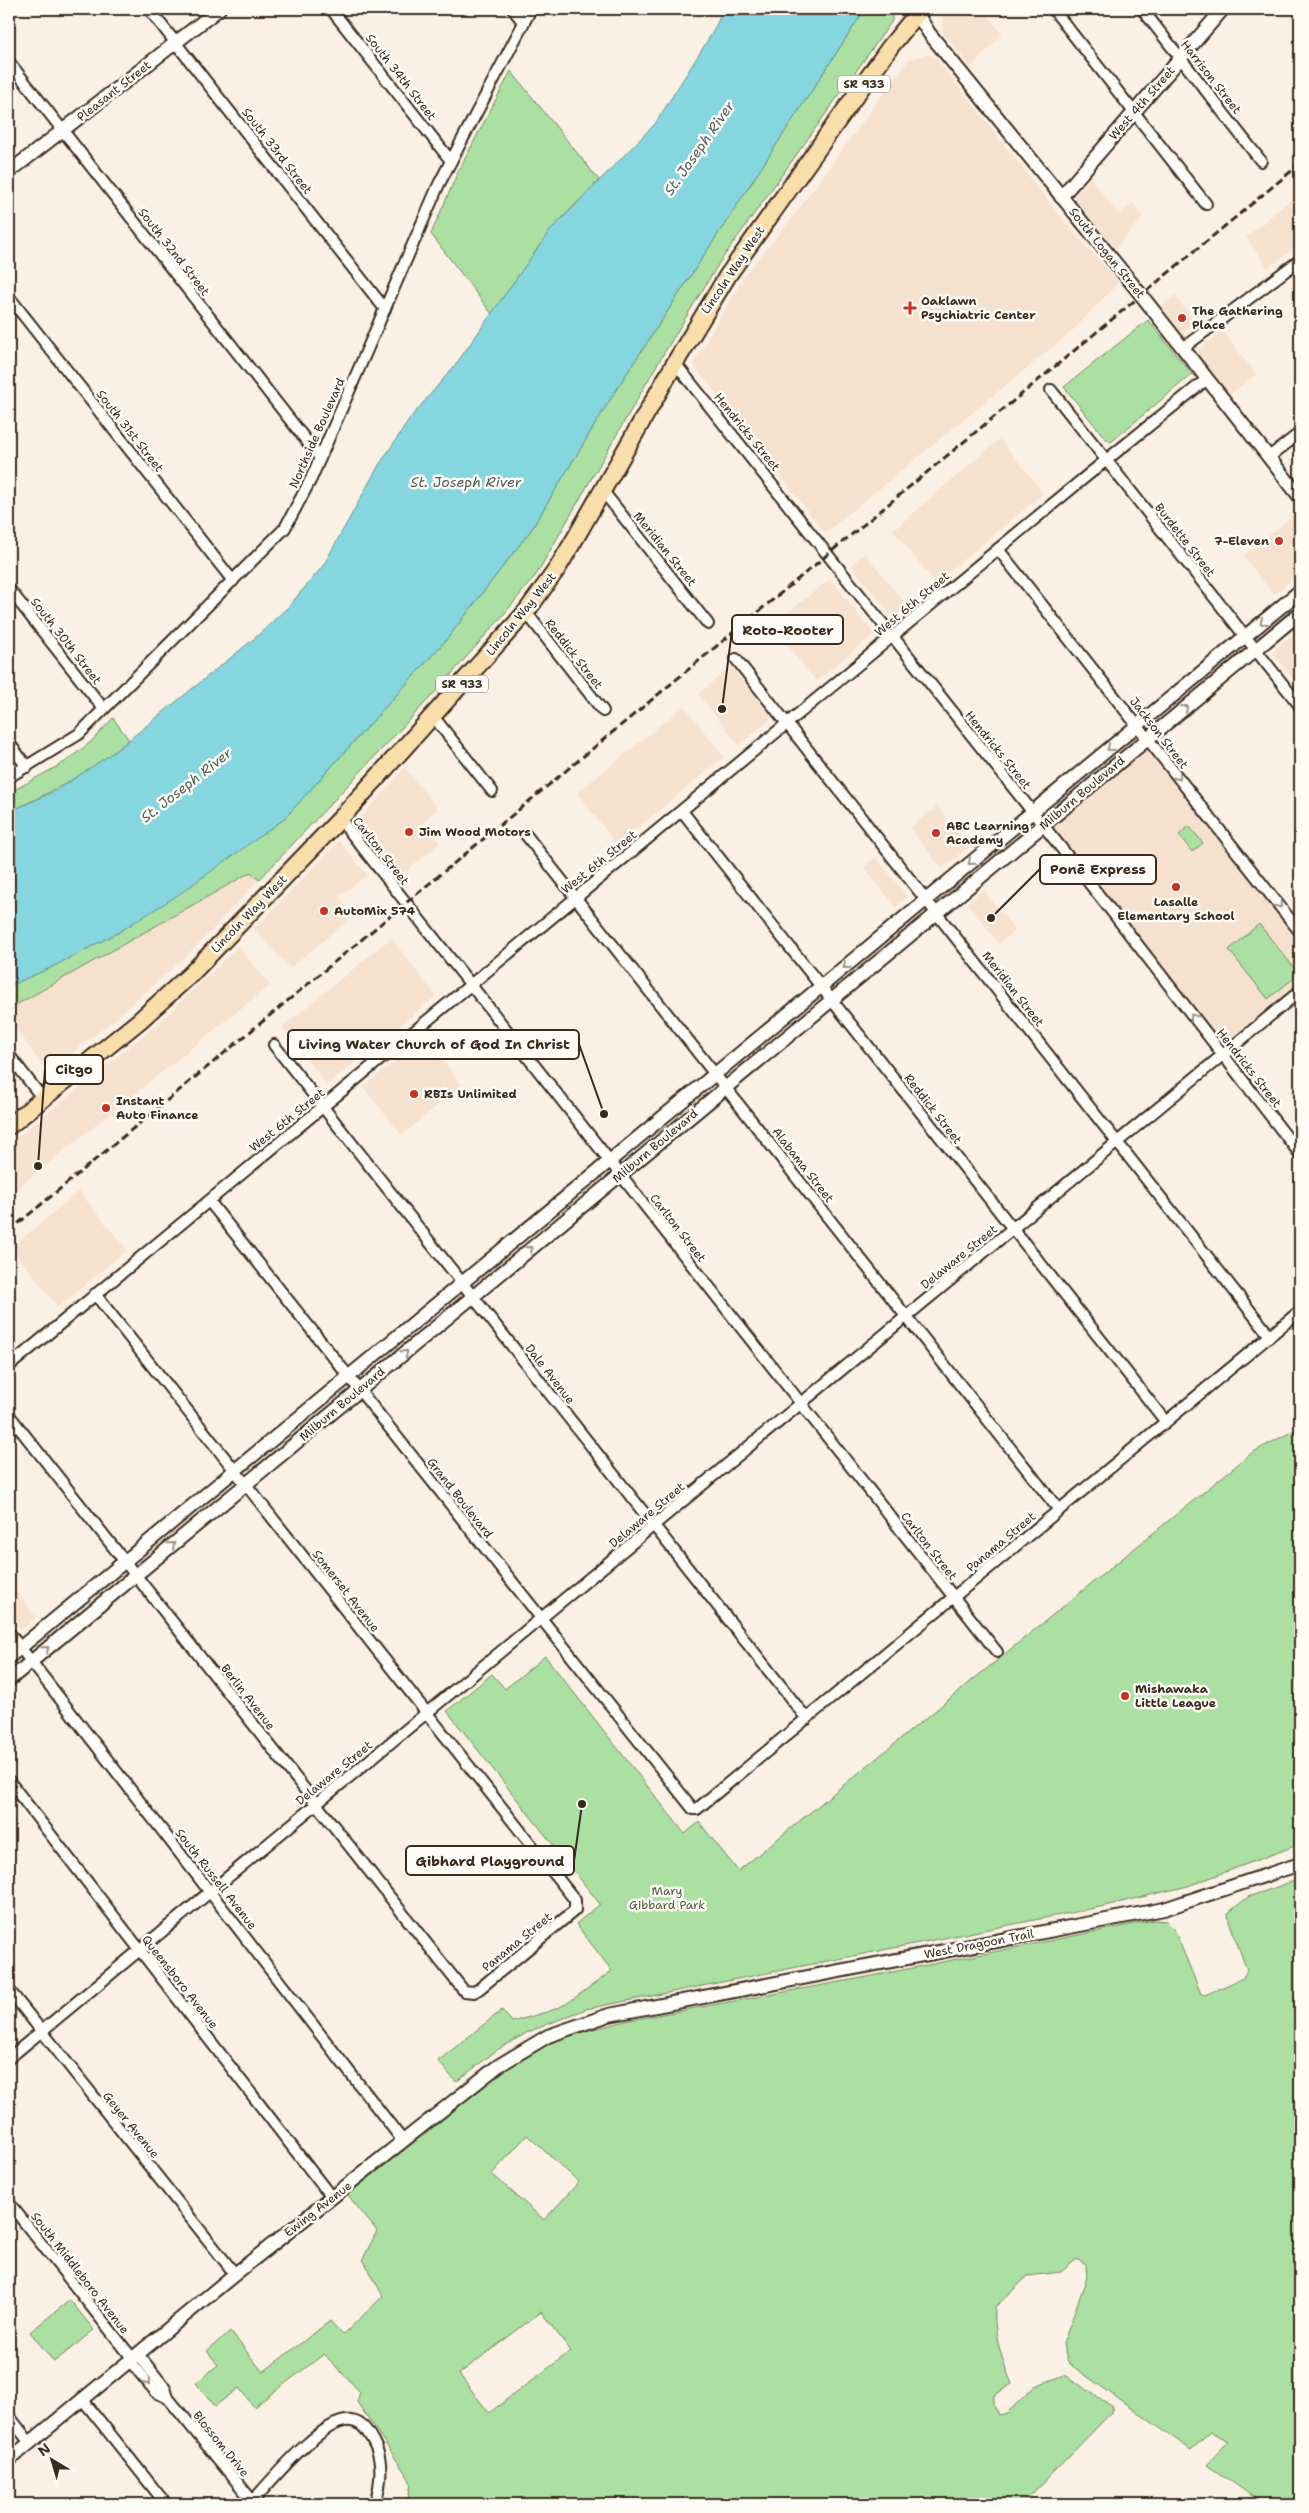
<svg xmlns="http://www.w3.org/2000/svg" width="1309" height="2513" viewBox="0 0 1309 2513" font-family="'Shantell Sans',sans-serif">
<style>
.built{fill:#f6e1cf}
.green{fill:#abe0a2;stroke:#738560;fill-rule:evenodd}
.water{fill:#86d6df;stroke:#689192}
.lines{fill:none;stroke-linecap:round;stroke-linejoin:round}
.minor-casing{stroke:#3b2a1e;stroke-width:14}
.tertiary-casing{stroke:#3b2a1e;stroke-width:16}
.primary-casing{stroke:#3b2a1e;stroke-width:20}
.minor{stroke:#fdfcf7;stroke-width:10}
.tertiary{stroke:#fdfcf7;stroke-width:12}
.primary{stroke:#f9deab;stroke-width:16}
.rail{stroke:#3b2a1e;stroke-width:3;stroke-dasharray:8 4;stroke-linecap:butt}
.oneway{stroke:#9c938a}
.poi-dot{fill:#c8321e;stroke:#fdfcf7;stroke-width:2}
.labels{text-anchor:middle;stroke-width:5;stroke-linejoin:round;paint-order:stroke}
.shield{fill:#fdfcf7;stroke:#75695f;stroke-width:1}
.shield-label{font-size:11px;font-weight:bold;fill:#3b2a1e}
.street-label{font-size:12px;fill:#3b2a1e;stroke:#fdfcf7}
.poi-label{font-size:12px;font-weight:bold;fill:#3b2a1e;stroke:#fdfcf7;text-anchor:start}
.park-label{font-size:12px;fill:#57583f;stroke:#fdfcf7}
.water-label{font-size:14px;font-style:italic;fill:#525e58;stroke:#fdfcf7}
.leader{fill:none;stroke:#3b2a1e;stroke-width:2}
.callout-dot{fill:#3b2a1e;stroke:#fdfcf7;stroke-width:2}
.callout{fill:#fdfcf7;stroke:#3b2a1e;stroke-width:2}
.callout-label{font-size:14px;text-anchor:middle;font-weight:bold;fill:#3b2a1e}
</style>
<rect width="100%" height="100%" fill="#faf0e5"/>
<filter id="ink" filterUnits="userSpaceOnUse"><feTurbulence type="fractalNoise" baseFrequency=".02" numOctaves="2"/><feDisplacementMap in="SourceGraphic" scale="10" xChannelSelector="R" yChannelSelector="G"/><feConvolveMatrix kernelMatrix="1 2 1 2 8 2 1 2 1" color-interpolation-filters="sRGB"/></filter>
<g filter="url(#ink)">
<g class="built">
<polygon points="943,9 983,9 1002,34 971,68 942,31"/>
<polygon points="929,54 937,59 1072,231 1119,282 1070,333 825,533 693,364 745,275 789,222 909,59"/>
<polygon points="1090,178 1119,215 1133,203 1143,217 1115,248 1074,197"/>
<polygon points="1300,192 1300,244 1268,268 1246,237"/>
<polygon points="1175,295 1196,323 1184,333 1179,330 1161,307"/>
<polygon points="1223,331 1256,374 1229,395 1196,351"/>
<polygon points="1000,439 1044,493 935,583 893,530"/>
<polygon points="1299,511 1300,573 1274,595 1243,556"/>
<polygon points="865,553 907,606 893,618 851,565"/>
<polygon points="830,579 874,634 816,681 771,626"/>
<polygon points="1300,628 1300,688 1272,652"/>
<polygon points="731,667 772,718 739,745 698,694"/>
<polygon points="684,706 724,757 617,845 577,793"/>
<polygon points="1139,751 1150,753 1300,944 1300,981 1226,1042 1219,1040 1053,829 1052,825"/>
<polygon points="405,768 438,809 423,822 440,843 400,876 356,822"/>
<polygon points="937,806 969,847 942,869 910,828"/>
<polygon points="339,841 367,875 339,897 353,916 290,968 254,929"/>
<polygon points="876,857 908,897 896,907 864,867"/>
<polygon points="251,872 259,880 199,944 119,1016 48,1072 9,1020 9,1009"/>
<polygon points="983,890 1015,930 999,944 967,903"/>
<polygon points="391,938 436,996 327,1085 282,1027"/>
<polygon points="238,946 270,985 14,1191 9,1184 9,1144 160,1022"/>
<polygon points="424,1038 462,1085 402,1135 363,1087"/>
<polygon points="79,1191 127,1250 58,1307 11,1248"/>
<polygon points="9,1582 36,1617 21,1630 9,1614"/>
</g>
<g class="green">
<polygon points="865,9 892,9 892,21 719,263 658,363 536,575 505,613 441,686 259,880 251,872 9,1009 9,986 50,968 119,932 284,819 447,639 531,530 616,390"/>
<polygon points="511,71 599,180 549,232 492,314 431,234 458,172"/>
<polygon points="1148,320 1192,374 1111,442 1105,438 1064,387"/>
<path d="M 113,718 L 129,740 C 93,770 52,792 9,812 L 9,793 L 65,762 L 91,742 Z"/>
<polygon points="1189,826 1203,843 1192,852 1179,835"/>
<polygon points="1259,924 1299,974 1268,999 1229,950"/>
<polygon points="1297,1429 1300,1433 1300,1844 1188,1886 1100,1907 586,2009 528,2032 497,2050 456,2082 438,2061 502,2010 512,2022 550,2011 566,2004 612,1971 576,1924 600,1904 447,1711 492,1674 505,1689 545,1656 685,1834 699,1822 738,1871 1253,1452"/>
<path d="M 1300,1879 L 1300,2504 L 1263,2504 L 1207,2464 L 1229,2441 L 1211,2432 L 1191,2450 L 1068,2363 L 1063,2344 L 1087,2277 L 1086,2265 L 1077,2259 L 1061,2272 L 1028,2276 L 995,2307 C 993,2332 1002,2361 1012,2384 L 994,2395 L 994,2404 L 999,2415 L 1007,2413 L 1035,2386 L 1065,2375 L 1113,2407 L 1110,2414 L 1022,2504 L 407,2504 L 411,2484 L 408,2477 L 357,2402 L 360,2392 L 324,2354 L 254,2407 L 239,2388 L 215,2406 L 196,2383 L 218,2365 L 207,2351 L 230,2331 L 263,2372 L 330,2321 L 343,2335 L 383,2296 L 363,2259 L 377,2231 L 347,2194 L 504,2068 L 530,2051 L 570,2035 L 630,2020 L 867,1977 L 1154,1920 L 1166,1921 L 1174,1929 L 1201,1994 L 1205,1995 L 1243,1978 L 1247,1970 L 1229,1921 L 1228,1913 L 1248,1897 ZM 527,2135 L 579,2182 L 544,2220 L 492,2174 ZM 541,2312 L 571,2351 L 489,2413 L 459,2374 Z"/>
<polygon points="70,2300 94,2330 54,2362 30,2332"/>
</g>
<polygon class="water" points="724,9 865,9 616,390 531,530 447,639 284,819 178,895 119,932 50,968 9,986 9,812 57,790 114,752 255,638 288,607 323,566 379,465 412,416 456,364 549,232 655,124 711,35"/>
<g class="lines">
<g class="minor-casing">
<g id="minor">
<polyline points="149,9 385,309"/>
<polyline points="331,9 451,161"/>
<polyline points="513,9 523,22"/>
<polyline points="1053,9 1206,204"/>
<polyline points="1142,9 1261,161"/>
<polyline points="9,62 320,458"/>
<polyline points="9,297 233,581"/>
<polyline points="1183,348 1300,260"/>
<polyline points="675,363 1113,913 1300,1154"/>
<polyline points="1051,390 1300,706"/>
<polyline points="1269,457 1300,433"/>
<polyline points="602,490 708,624"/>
<polyline points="998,549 1300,932"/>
<polyline points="9,589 103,708"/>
<polyline points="526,612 603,711"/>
<polyline points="736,659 1270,1336"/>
<polyline points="433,716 492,791"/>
<polyline points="9,743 27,767"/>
<polyline points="9,777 79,734 285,528 311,479 439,184 531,9"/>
<polyline points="682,811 1166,1422"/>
<polyline points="340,819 997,1652"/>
<polyline points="526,835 1059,1510"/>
<polyline points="274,1045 807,1719"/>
<polyline points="9,1055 43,1099"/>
<polyline points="209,1201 693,1809 697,1809 1300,1311"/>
<polyline points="9,1366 1089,474 1207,379"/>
<polyline points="9,1415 464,1991 474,1992 479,1989 575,1910 575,1900 95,1294"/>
<polyline points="9,1633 403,2141"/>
<polyline points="9,1781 332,2198"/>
<polyline points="9,1990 235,2274"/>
<polyline points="9,2058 1300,991"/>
<polyline points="9,2203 133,2359"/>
<polyline points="138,2354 165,2388 168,2398 255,2504"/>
<polyline points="130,2361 156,2392 168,2398"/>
<polyline points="83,2400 166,2504"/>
<polyline points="9,2416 30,2443"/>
<path d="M 252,2502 C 270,2482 323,2417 351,2421 C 362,2422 368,2432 373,2441 C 384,2460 381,2484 375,2504"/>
</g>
</g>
<g class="tertiary-casing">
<g id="tertiary">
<polyline points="914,9 929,33 1138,291 1300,497"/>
<polyline points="9,172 219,9"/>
<polyline points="1061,197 1223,9"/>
<polyline points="9,1657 1300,591"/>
<polyline points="9,1680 1300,613"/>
<polyline points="9,2460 235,2274 498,2066 548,2036 609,2015 1164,1909 1300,1864"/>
</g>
</g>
<g class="primary-casing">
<polyline id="primary" points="9,1126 139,1021 190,975 340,819 526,612 557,569 576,537 675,363 728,275 890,47 921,9"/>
</g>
<use href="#minor" class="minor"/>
<use href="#tertiary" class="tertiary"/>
<use href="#primary" class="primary"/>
<polyline class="rail" points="9,1231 1300,164"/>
</g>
<defs><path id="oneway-chevron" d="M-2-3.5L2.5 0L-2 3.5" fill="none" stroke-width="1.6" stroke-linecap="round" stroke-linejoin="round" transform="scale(1.25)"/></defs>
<g class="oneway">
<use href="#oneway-chevron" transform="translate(1263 622) rotate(141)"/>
<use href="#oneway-chevron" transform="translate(1185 708) rotate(-40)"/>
<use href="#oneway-chevron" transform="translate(1110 748) rotate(140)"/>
<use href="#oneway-chevron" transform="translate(1178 777) rotate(52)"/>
<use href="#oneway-chevron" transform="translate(971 862) rotate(140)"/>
<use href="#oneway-chevron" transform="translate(1279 905) rotate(52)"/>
<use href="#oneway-chevron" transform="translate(846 966) rotate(140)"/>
<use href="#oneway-chevron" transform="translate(1193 1017) rotate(-127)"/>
<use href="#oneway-chevron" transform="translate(530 1249) rotate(-39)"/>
<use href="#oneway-chevron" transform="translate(405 1353) rotate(-40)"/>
<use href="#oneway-chevron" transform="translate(172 1545) rotate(-40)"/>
<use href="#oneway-chevron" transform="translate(46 1649) rotate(-39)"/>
<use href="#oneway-chevron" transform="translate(147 2382) rotate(51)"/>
</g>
</g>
<g class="poi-dot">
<path d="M907.5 300.5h5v5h5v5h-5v5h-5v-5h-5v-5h5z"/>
<circle cx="1182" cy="318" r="5"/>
<circle cx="1279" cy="541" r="5"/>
<circle cx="409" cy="832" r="5"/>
<circle cx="936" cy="833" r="5"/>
<circle cx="1176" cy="887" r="5"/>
<circle cx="324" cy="911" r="5"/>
<circle cx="414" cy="1094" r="5"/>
<circle cx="106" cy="1108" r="5"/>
<circle cx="1125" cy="1696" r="5"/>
</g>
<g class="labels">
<g class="shield">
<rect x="838" y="75.5" width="52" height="17" rx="4"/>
<rect x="436" y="675.5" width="52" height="17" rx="4"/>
</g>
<g class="shield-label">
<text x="864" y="88">SR 933</text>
<text x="462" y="688">SR 933</text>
</g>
<g class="street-label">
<text transform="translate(401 77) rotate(52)" y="4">South 34th Street</text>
<text transform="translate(1211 77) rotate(52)" y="4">Harrison Street</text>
<text transform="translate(114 91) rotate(-38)" y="4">Pleasant Street</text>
<text transform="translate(1142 103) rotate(-49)" y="4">West 4th Street</text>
<text transform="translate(277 151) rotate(52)" y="4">South 33rd Street</text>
<text transform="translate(174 252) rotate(52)" y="4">South 32nd Street</text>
<text transform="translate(1107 253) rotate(51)" y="4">South Logan Street</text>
<text transform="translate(733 270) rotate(-56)" y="4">Lincoln Way West</text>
<text transform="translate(130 431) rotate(52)" y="4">South 31st Street</text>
<text transform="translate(747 432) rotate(51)" y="4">Hendricks Street</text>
<text transform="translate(317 433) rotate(-66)" y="4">Northside Boulevard</text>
<text transform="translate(1185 540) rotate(52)" y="4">Burdette Street</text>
<text transform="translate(665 549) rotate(51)" y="4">Meridian Street</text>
<text transform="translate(912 604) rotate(-40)" y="4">West 6th Street</text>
<text transform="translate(521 614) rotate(-51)" y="4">Lincoln Way West</text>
<text transform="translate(66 641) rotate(52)" y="4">South 30th Street</text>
<text transform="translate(574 654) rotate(52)" y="4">Reddick Street</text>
<text transform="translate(1159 733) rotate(52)" y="4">Jackson Street</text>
<text transform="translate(998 750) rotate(51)" y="4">Hendricks Street</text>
<text transform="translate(1082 793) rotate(-40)" y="4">Milburn Boulevard</text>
<text transform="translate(381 851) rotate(52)" y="4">Carlton Street</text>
<text transform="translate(599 862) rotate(-39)" y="4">West 6th Street</text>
<text transform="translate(249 914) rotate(-46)" y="4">Lincoln Way West</text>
<text transform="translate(1013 989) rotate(52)" y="4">Meridian Street</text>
<text transform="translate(1249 1068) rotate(52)" y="4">Hendricks Street</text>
<text transform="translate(933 1109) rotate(52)" y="4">Reddick Street</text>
<text transform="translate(287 1120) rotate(-39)" y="4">West 6th Street</text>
<text transform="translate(655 1146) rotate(-40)" y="4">Milburn Boulevard</text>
<text transform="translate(803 1165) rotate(52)" y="4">Alabama Street</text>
<text transform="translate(678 1228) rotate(52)" y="4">Carlton Street</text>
<text transform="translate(959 1257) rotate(-39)" y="4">Delaware Street</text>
<text transform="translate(550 1374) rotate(52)" y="4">Dale Avenue</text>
<text transform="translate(342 1404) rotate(-40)" y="4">Milburn Boulevard</text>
<text transform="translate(460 1498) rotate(52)" y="4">Grand Boulevard</text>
<text transform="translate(647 1515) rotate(-40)" y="4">Delaware Street</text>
<text transform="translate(1001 1542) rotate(-40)" y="4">Panama Street</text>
<text transform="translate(929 1546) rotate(52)" y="4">Carlton Street</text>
<text transform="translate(346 1591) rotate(52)" y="4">Somerset Avenue</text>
<text transform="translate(248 1697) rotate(52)" y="4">Berlin Avenue</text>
<text transform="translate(334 1773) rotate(-39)" y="4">Delaware Street</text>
<text transform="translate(216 1879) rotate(52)" y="4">South Russell Avenue</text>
<text transform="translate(517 1942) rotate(-39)" y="4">Panama Street</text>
<text transform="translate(979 1944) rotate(-11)" y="4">West Dragoon Trail</text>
<text transform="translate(180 1982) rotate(52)" y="4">Queensboro Avenue</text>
<text transform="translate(131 2125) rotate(51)" y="4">Geyer Avenue</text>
<text transform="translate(318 2209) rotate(-38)" y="4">Ewing Avenue</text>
<text transform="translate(80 2273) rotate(52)" y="4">South Middleboro Avenue</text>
<text transform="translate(221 2444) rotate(51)" y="4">Blossom Drive</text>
</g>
<g class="poi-label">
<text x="921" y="305">Oaklawn<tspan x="921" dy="14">Psychiatric Center</tspan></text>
<text x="1192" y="315">The Gathering<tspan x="1192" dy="14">Place</tspan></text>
<text x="1269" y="545" text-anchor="end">7-Eleven</text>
<text x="946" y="830">ABC Learning<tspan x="946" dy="14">Academy</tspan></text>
<text x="419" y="836">Jim Wood Motors</text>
<text x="1176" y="906" text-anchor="middle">Lasalle<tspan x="1176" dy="14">Elementary School</tspan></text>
<text x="334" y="915">AutoMix 574</text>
<text x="424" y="1098">RBIs Unlimited</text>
<text x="116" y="1105">Instant<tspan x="116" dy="14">Auto Finance</tspan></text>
<text x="1135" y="1693">Mishawaka<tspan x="1135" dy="14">Little League</tspan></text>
</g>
<g class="park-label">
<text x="667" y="1895">Mary<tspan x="667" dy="14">Gibbard Park</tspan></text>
</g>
<g class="water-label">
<text transform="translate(699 148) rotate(-55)" y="5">St. Joseph River</text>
<text x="466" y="487">St. Joseph River</text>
<text transform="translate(186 785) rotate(-38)" y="5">St. Joseph River</text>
</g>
</g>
<path class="leader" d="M722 709L732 630M991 918L1040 869M604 1114L579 1044M38 1166L45 1069M582 1804L574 1861"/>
<g class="callout-dot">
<circle cx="722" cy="709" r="5"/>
<circle cx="991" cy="918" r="5"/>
<circle cx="604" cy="1114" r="5"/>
<circle cx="38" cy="1166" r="5"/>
<circle cx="582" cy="1804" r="5"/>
</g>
<g class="callout">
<rect x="732" y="615" width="111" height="29" rx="5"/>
<rect x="1040" y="855" width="116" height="29" rx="5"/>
<rect x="288" y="1030" width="291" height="29" rx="5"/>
<rect x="45" y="1055" width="58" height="29" rx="5"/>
<rect x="406" y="1846" width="168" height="29" rx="5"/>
</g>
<g class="callout-label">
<text x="788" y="635">Roto-Rooter</text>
<text x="1098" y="874">Ponē Express</text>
<text x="434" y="1049">Living Water Church of God In Christ</text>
<text x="74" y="1074">Citgo</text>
<text x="490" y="1866">Gibhard Playground</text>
</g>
<rect width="1309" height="2513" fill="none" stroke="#fdfcf7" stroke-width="30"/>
<rect x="15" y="15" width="1279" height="2483" fill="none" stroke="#3b2a1e" stroke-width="2" filter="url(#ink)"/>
<g transform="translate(52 2460) rotate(322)" stroke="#fdfcf7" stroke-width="4" paint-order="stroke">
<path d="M0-4L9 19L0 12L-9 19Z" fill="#3b2a1e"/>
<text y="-8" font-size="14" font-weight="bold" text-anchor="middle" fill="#3b2a1e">N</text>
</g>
</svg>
